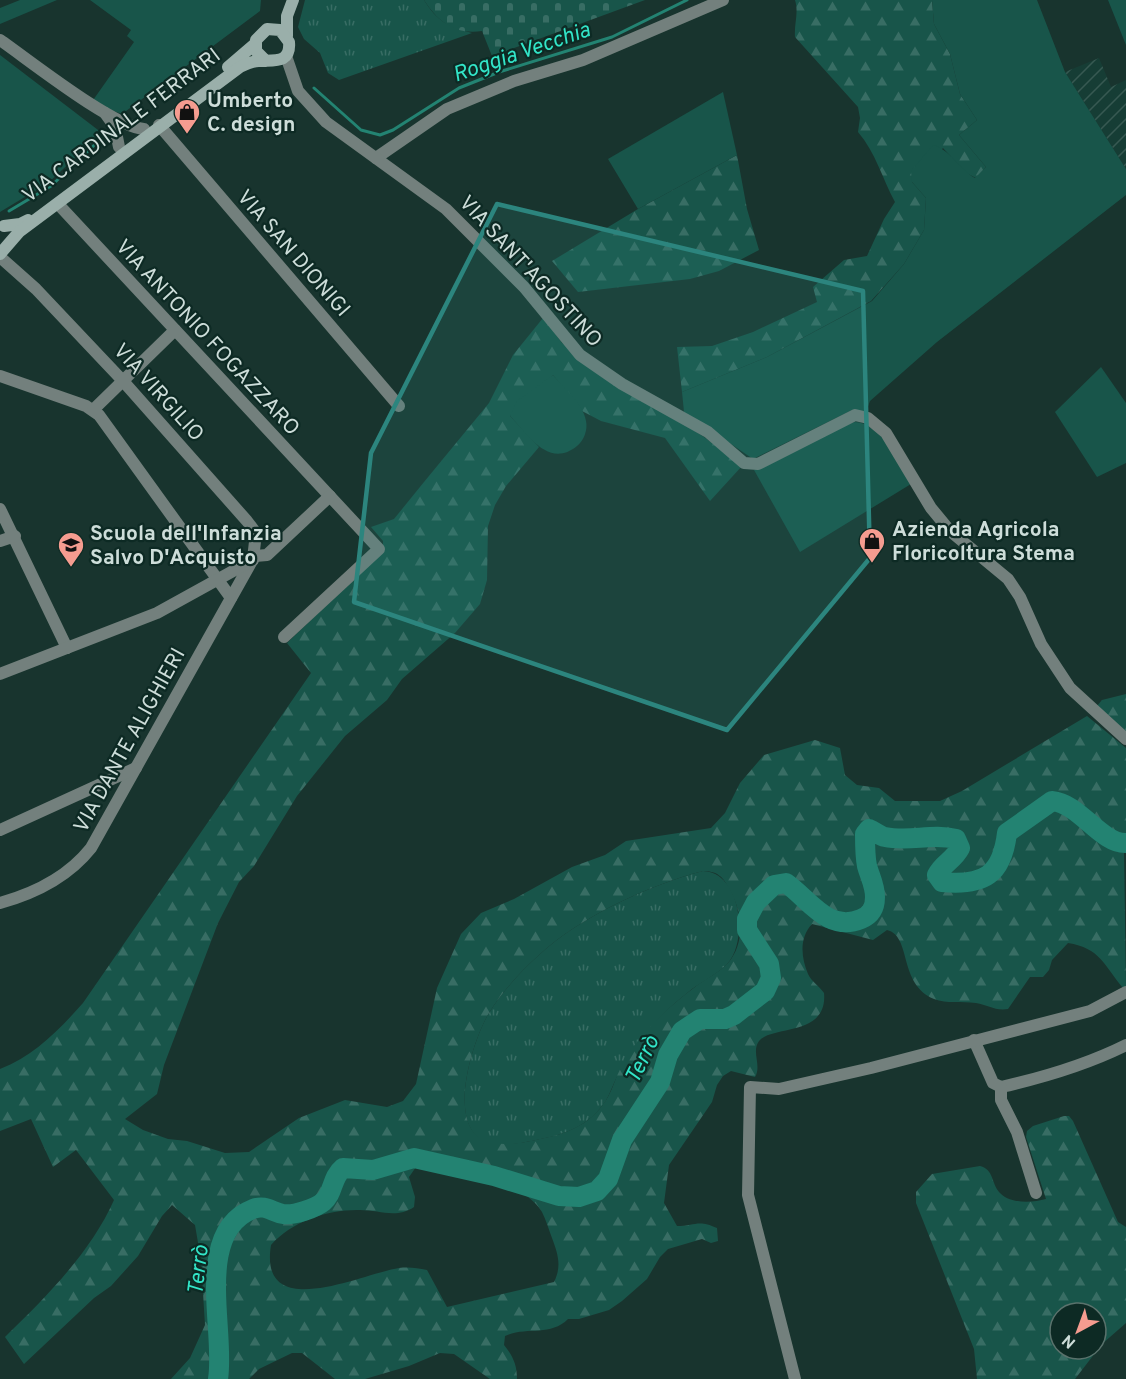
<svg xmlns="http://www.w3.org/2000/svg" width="1126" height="1379" viewBox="0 0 1126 1379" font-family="Overpass,sans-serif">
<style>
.industrial{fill:url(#industrial-furrows)}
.grass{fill:url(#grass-tufts)}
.forest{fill:url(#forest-firs);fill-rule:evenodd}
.cemetery{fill:url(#cemetery-stones)}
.green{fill:#18554a}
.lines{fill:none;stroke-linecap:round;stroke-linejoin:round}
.stream{stroke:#238372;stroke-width:3}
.river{stroke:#238372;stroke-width:20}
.minor{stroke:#73807d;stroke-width:12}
.tertiary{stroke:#73807d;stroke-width:12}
.secondary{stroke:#9aafaa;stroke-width:12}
.marked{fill:#2c857e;fill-opacity:0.2;stroke:#2c857e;stroke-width:4.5;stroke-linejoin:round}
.labels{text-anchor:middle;stroke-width:4.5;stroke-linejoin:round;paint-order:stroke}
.poi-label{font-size:21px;font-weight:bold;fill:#cdddd9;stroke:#0d2a24;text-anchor:start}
.street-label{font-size:21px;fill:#cdddd9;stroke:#0d2a24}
.water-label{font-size:22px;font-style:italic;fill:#32e5c8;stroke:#0d2a24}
</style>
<defs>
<pattern id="industrial-furrows" width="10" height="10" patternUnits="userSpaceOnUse" patternTransform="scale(1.5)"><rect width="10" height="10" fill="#163d35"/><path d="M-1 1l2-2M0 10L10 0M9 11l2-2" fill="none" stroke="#375952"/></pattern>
<pattern id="grass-tufts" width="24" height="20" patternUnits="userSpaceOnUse" patternTransform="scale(1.5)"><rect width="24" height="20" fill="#18554a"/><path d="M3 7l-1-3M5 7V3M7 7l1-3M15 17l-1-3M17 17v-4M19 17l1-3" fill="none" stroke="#386d64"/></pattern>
<pattern id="forest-firs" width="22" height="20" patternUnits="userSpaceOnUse" patternTransform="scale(1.5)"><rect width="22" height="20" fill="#18554a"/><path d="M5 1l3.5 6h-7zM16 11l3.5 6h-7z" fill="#386d64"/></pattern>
<pattern id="cemetery-stones" width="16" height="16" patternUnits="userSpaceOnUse" patternTransform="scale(1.5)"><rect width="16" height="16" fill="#18554a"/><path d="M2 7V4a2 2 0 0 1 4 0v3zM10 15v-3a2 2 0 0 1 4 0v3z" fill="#386d64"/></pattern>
</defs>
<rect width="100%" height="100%" fill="#18342e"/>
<polygon class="industrial" points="1099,58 1111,87 1126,80 1126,169 1065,72"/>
<g class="grass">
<path d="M 305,0 L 424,0 C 437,21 448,27 472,33 L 339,80 L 328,73 L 320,53 L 304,39 L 298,27 Z"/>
<path d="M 703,871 C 740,872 749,938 728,963 C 719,973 703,981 692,989 C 655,1018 629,1047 611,1090 C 600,1118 573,1133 545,1138 C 527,1142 503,1148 486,1142 C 445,1126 473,1039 489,1013 C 502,992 521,971 539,955 C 580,917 649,885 703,871 Z"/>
</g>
<g class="forest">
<path d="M 795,0 L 932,0 L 934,24 L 950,54 L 960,94 L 977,120 L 959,135 L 986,167 L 976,178 L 966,173 L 943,148 L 912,182 L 926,198 L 924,230 L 904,264 L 871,301 L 767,357 L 682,392 L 677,347 L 712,346 L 753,332 L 817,302 L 813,287 L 844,260 L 867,256 L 884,219 L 895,202 C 882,178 876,153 858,132 L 860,118 L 858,107 L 795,37 C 794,23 799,13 795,0 Z"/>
<polygon points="737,155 747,209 759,250 719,271 690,279 578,292 552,261 638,209"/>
<path d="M 543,318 L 562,343 L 704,437 L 742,466 L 710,501 L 665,438 L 601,421 L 582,411 L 553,375 L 510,416 L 539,447 L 506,486 L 495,505 L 488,526 L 487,580 L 480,604 L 455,633 L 402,679 L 387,700 L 345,736 L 297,796 L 254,866 L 239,882 L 218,923 L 164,1065 L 157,1094 L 125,1119 L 143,1130 L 168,1139 L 187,1141 L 225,1153 L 249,1152 L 299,1118 L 345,1100 L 387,1107 L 403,1101 L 416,1084 L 437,988 L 461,934 L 481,913 L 514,899 L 572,867 L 605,855 L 626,841 L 711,828 L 725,813 L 740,783 L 764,755 L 815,740 L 840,748 L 845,775 L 857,785 L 879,788 L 895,801 L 940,801 L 962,791 L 1087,716 L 1126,748 L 1126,848 L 1124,851 L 1126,986 L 1123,988 C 1104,965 1100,948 1068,943 L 1052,960 L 1049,970 L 1043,977 L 1030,977 L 1008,1009 C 995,1011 988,1005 976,1003 C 962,1001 947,1004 934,999 C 898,984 912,936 887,930 L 873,940 L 812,924 C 799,938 801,957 808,974 C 811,981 819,986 824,993 C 828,1037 772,1025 759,1041 C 751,1052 762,1065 755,1077 L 731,1071 L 723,1076 L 717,1085 L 712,1102 L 669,1165 L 664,1203 L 677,1226 C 695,1226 698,1219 717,1228 L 718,1241 L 711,1243 L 702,1239 L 668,1249 L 660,1257 L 647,1279 L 622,1301 L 609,1310 L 579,1319 L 568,1319 C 550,1337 526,1326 505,1336 L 504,1345 C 513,1356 517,1365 517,1379 L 490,1379 L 454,1354 L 440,1353 L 409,1366 L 365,1379 L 335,1379 L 302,1353 L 292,1353 L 259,1369 L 249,1379 L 171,1379 L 190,1358 L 205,1325 L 201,1260 L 195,1225 L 172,1205 L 162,1216 L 138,1256 L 111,1286 L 94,1298 L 24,1364 L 5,1337 C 46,1297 91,1252 114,1200 L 76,1150 L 53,1167 L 31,1119 L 0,1131 L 0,1069 C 34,1056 59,1030 83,1003 L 311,673 L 287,643 L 383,551 L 383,541 L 371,527 L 394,519 L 424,482 L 489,403 L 513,355 ZM 703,871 C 718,871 723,877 730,890 C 742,912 746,942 728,963 C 720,972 705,979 695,987 C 660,1013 628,1044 613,1086 C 602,1115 578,1131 549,1137 C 531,1141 504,1148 486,1141 C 445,1126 473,1039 489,1013 C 502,992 521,971 539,955 C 580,917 649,885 703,871 ZM 416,1167 C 452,1174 522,1178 542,1212 C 546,1220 549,1230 552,1238 C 558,1254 562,1266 554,1282 L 447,1307 L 427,1270 C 417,1268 409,1267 399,1268 C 364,1273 258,1325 271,1245 C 292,1221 329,1209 360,1210 C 380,1210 396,1219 414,1207 L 415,1197 L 409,1177 Z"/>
<polygon points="1126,694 1126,732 1097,706 1102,700"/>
<path d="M 1064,1116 L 1069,1116 L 1073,1121 L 1118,1222 L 1126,1227 L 1126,1323 L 1102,1344 L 1075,1379 L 977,1379 L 974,1349 L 916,1203 L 916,1192 L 932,1174 L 980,1166 C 994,1170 991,1182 999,1192 C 1009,1204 1032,1203 1046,1199 L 1026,1137 L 1027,1131 L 1033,1126 ZM 1060,1313 L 1096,1313 L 1096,1349 L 1060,1349 Z"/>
</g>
<path class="cemetery" d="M 424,0 L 645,0 L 492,56 L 482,31 C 455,35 438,22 424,0 Z"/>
<g class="green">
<polygon points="20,0 57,0 0,24 0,8"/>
<polygon points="90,0 261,0 260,11 122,114 91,103 134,42 127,36 131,30"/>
<path d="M 932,0 L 1037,0 L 1065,72 L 1126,169 L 1126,195 L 937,342 L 870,401 L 866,412 L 852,410 L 753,459 L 684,412 L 682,392 L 767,357 L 872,301 L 904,264 L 924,230 L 926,198 L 912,182 L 911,171 L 933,145 C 951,150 959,169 975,178 L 986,167 L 959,135 L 977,120 L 960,94 L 950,54 L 934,24 Z"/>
<polygon points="1108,0 1126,0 1126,45"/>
<polygon points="0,55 102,133 48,183 0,212"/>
<polygon points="723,92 737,155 638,209 608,159"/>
<polygon points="1101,367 1126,403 1126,463 1097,477 1055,412"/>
<path d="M 553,375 C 563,387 584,405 586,421 C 588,429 584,441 577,446 C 549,469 528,435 510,416 L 517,401 Z"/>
<path d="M 855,422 C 883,424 898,462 911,484 L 800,552 L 754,470 L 842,426 Z"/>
</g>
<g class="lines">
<g class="stream">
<polyline points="314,88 361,130 380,135 393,130 459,88 499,72 612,37 687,0"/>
<polyline points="9,211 51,186 105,135"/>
</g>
<path class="river" d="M 218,1379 C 226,1332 193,1232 253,1209 C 265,1204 272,1212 283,1214 C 293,1216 316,1208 323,1202 C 334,1193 331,1178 343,1168 L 373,1170 L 414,1158 L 494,1176 L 559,1196 L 579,1197 L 597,1191 L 608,1179 L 622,1140 L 660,1082 L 668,1055 L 682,1031 L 700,1019 L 725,1019 L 734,1015 L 765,991 L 771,978 L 769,964 L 747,930 L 747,919 L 756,902 L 774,885 L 786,883 C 809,899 828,933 861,919 C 871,915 875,908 875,897 C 875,885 870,877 867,866 C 865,856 865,845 865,834 L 869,829 C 875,831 879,836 885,837 C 910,842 932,833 956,839 L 960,848 C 954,860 942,864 937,875 L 942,882 C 984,886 1002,875 1007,833 L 1052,801 C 1079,803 1101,844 1126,843"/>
<g class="minor">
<path d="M 0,40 C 29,60 113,127 144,129"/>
<polyline points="105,113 115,127 119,147"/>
<polyline points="159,125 399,406"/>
<polyline points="376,158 447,109 514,81 583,60 723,0"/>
<polyline points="58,204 379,549 284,637"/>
<path d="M 0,257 L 36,289 L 123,381 L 247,521 L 256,533 L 253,559 L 91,848 C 68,877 36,893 0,903"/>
<polyline points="0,376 86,406 99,415 231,598"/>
<polyline points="93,410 175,330"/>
<polyline points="0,509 67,648"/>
<polyline points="0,541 15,536"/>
<polyline points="255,556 267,555 330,496"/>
<polyline points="0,674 157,613 253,560"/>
<polyline points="0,830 136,768"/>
<path d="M 974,1040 L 993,1083 L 1001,1087 C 1045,1077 1086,1065 1126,1045"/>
<polyline points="1001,1087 1001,1100 1017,1132 1036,1193"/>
<polyline points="795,1379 748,1195 750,1087 779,1089 871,1068 1090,1011 1126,992"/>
</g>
<polyline class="tertiary" points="286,56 298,91 326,122 446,209 524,287 580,355 622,384 708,432 744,463 758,464 855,415 868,418 886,433 931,508 950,531 1008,579 1020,597 1041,644 1070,688 1126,739"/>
<g class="secondary">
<polyline points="287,36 287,16 293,0"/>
<polyline points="228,67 256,43"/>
<polyline points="4,226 20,224 28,220"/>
<path d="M 0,254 L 19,232 L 240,67 C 246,64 252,61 259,61 C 274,60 291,64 289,42 L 280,30 L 267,29 L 256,40 L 256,51 L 266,61"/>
</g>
</g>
<path class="marked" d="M 497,204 L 863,291 L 870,558 L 727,730 L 354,602 L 371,453 Z"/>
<defs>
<g id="shop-pin" transform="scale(1.35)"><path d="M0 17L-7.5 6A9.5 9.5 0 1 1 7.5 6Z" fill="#f59c90" stroke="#0d2a24"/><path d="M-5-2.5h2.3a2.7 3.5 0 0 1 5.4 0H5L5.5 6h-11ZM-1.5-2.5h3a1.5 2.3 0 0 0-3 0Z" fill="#111"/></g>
<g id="school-pin" transform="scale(1.35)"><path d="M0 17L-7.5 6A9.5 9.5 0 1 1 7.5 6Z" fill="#f59c90" stroke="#0d2a24"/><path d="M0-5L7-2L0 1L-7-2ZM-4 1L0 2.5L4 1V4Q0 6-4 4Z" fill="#111"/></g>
</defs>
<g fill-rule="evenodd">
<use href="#shop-pin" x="187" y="112"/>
<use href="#shop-pin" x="872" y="541"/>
<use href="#school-pin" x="71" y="545"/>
</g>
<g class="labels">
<g class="poi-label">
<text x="207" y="107">Umberto<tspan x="207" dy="24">C. design</tspan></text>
<text x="892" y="536">Azienda Agricola<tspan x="892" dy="24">Floricoltura Stema</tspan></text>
<text x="90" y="540">Scuola dell'Infanzia<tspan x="90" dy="24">Salvo D'Acquisto</tspan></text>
</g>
<g class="street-label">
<text transform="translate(121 125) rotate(-37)" y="7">VIA CARDINALE FERRARI</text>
<text transform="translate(294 253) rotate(49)" y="7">VIA SAN DIONIGI</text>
<text transform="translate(531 271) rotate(47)" y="7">VIA SANT'AGOSTINO</text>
<text transform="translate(208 337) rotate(47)" y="7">VIA ANTONIO FOGAZZARO</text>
<text transform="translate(159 392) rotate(48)" y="7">VIA VIRGILIO</text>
<text transform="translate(129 740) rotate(-61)" y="7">VIA DANTE ALIGHIERI</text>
</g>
<g class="water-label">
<text transform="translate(521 51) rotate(-19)" y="8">Roggia Vecchia</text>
<text transform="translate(641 1059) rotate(-64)" y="8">Terrò</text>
<text transform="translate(197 1270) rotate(-83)" y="8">Terrò</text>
</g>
</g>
<g transform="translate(1078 1331) rotate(221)"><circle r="28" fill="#0d2a24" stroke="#5a726c" stroke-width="1.5"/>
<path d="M0-4.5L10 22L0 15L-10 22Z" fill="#f59c90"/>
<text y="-9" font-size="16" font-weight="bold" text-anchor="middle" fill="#cdddd9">N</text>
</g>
</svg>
